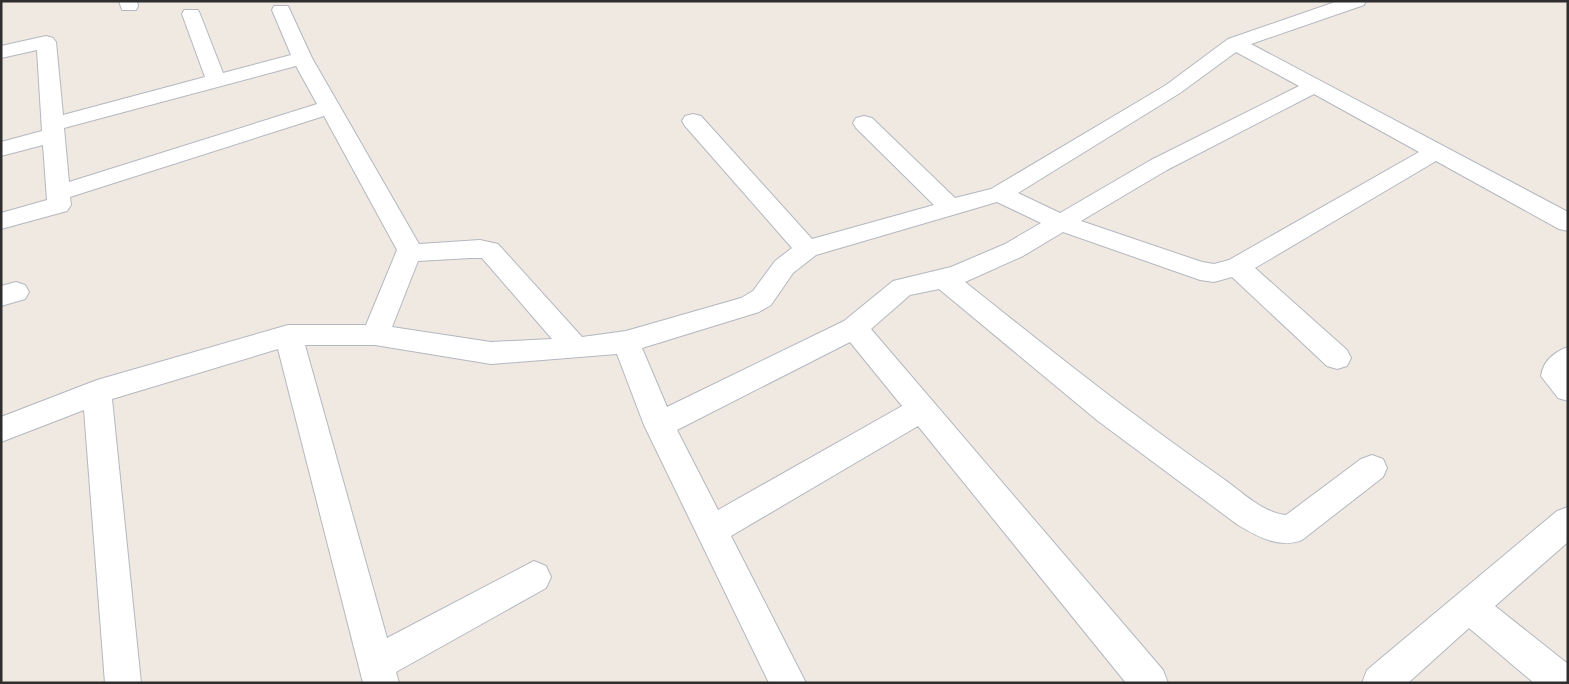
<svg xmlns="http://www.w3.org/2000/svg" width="1569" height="684" viewBox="0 0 1569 684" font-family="Roboto,sans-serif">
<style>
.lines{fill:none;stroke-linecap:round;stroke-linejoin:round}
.street-casing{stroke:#b4b7c1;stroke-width:2}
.street{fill:#fff;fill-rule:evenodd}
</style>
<rect width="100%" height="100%" fill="#efe9e1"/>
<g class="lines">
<g class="street-casing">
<g id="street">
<polygon points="119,1 137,1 138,6 136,10 122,10"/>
<path d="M 1338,1 L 1366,1 L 1364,5 L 1251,44 L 1568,212 L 1568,231 L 1559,229 L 1436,161 L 1255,268 L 1347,350 L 1351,358 L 1347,366 L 1337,369 L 1327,366 L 1232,277 L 1214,282 L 1200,280 L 1063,232 L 1023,256 L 965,282 C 1049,349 1133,416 1221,477 C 1240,490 1262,513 1286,515 L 1361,459 L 1372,455 L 1383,459 L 1387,468 L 1383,477 L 1302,540 C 1280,549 1258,537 1238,525 L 1098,421 L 939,289 L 910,295 L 871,329 L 1163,670 L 1168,683 L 1126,683 L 918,426 L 731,536 L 806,683 L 769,683 L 644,425 L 617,354 L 491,364 L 375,345 L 305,345 L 387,638 L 534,561 L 546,566 L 551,577 L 546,588 L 396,672 L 399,683 L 363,683 L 278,349 L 112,399 L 141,683 L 105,683 L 84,410 L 1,442 L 1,417 L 97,380 L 288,325 L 366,325 L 397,250 L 324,116 L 70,197 L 71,205 L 67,211 L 1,229 L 1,213 L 47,200 L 43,145 L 1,156 L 1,142 L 42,131 L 37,50 L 1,58 L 1,46 L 46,36 L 53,38 L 56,42 L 63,115 L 205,77 L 182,14 L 184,10 L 198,10 L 200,14 L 223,73 L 291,55 L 272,10 L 274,6 L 288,6 L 312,58 L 419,244 L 480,240 L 498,244 L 582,337 L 626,331 L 741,298 L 753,291 L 775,261 L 792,248 L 685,126 L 682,121 L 685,116 L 693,114 L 701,116 L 812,239 L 934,205 L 856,128 L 853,123 L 856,118 L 864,116 L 872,118 L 955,198 L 991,189 L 1166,85 L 1228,39 ZM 1236,52 L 1299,86 L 1151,160 L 1060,213 L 1018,193 L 1180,93 ZM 296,66 L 317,104 L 69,182 L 64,128 ZM 1314,94 L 1419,152 L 1229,260 L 1214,264 L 1202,262 L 1081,221 L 1167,170 ZM 997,202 L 1041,223 L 1005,244 L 951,267 L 893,281 L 844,321 L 667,407 L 642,348 L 759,312 L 771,305 L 793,273 L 816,255 ZM 470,258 L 482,258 L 552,339 L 491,342 L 392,327 L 418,261 ZM 850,342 L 902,406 L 718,510 L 677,430 Z"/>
<polygon points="16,282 25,285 29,292 25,299 1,306 1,286"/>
<path d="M 1568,347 L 1568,401 L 1558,398 L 1541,376 C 1543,361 1554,352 1568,347 Z"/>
<polygon points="1568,507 1568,542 1495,606 1568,664 1568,683 1534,683 1469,628 1408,683 1362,683 1367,670 1557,511"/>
</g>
</g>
<use href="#street" class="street"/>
</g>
<rect width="1569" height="684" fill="none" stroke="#2e2e2e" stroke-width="5"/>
</svg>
